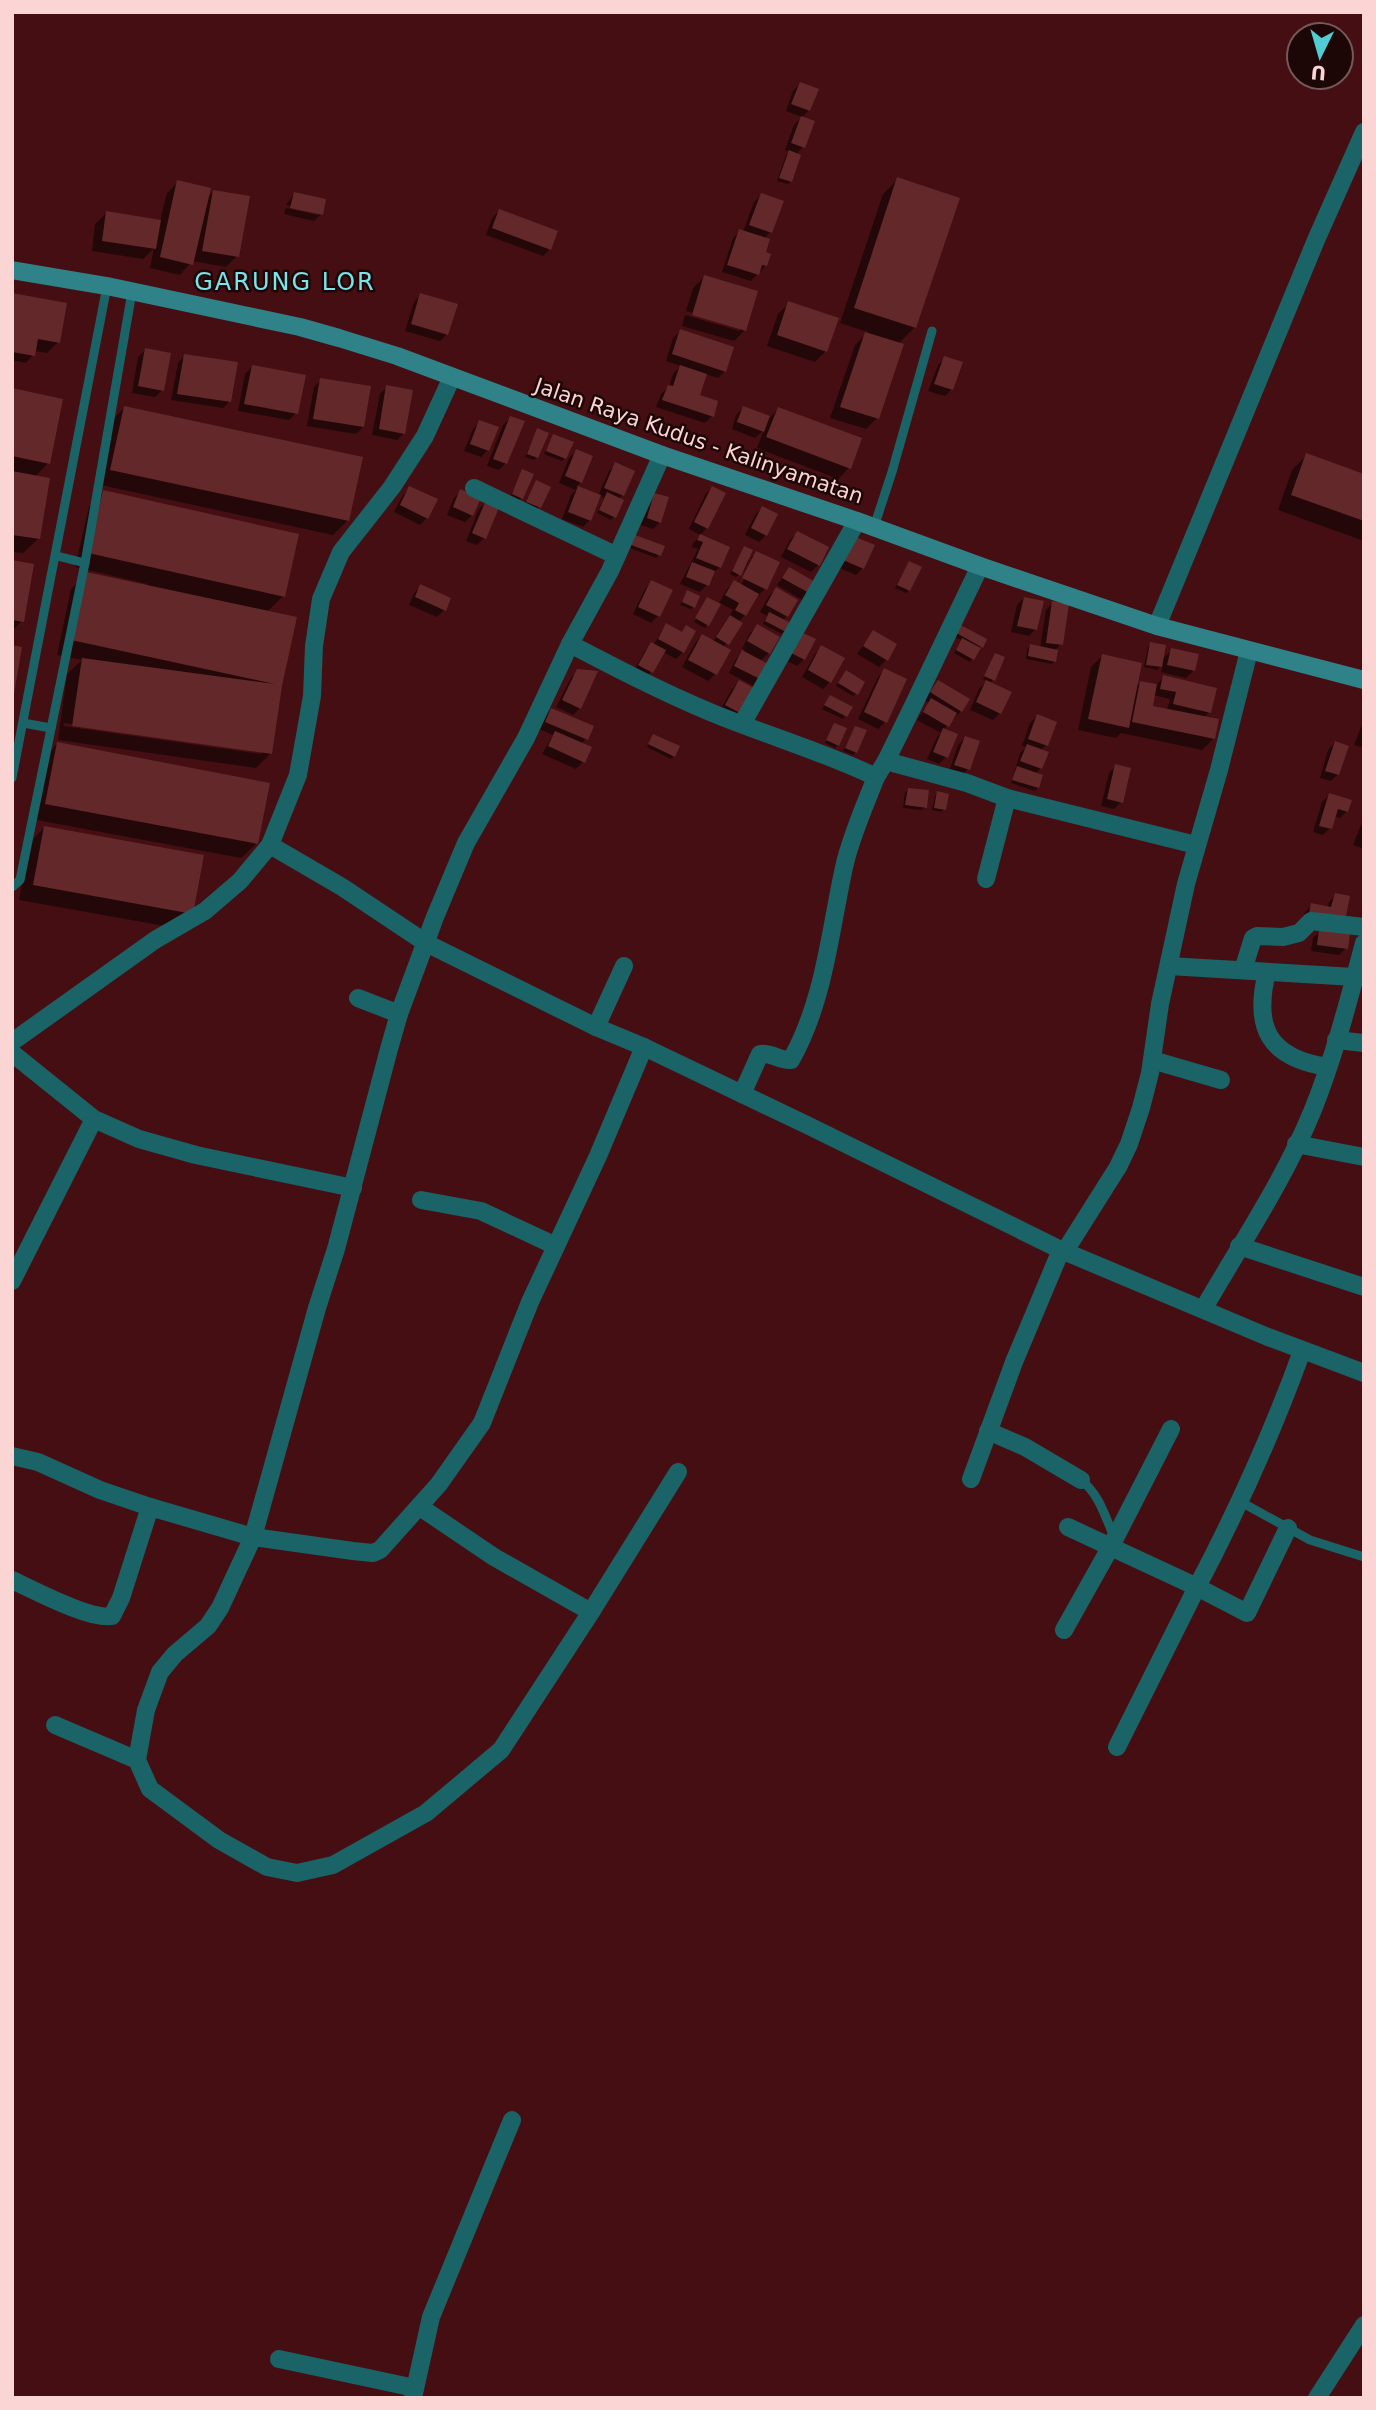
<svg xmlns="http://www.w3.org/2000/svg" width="1376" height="2410" viewBox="0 0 1376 2410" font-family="'DejaVu Sans',sans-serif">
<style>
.shadow{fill:#0007;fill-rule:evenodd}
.building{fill:#63292a}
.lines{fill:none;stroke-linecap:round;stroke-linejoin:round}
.lane{stroke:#1a6367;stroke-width:9}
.street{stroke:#1a6367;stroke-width:18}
.secondary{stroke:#2f8287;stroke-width:18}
.labels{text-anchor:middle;stroke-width:5;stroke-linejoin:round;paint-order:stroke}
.street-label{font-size:21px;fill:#fbd5d4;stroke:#1d0606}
.quarter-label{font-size:24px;letter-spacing:2px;fill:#78e4eb;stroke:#1d0606}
</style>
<rect width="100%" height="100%" fill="#450e12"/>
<g class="shadow">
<polygon points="800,84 809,110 802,117 786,111 793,91"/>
<polygon points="801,118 803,147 795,155 791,181 788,184 777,181 786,155 790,151 785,150 794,125"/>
<polygon points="898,179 915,327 898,344 901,345 877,418 866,429 830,418 855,345 868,332 840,323 883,194"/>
<polygon points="178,182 206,199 214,191 237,256 226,267 192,261 180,275 150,268 154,248 143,259 92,251 95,224 106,213 160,221 167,193"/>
<polygon points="294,194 321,214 314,221 284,214 286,208 318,215 318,212 286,205"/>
<polygon points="761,195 770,232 764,239 766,265 751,281 722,272 733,238 740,231 743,232 754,202"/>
<polygon points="499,211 550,249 543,256 486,235 492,218"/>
<polygon points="704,277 745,330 734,341 682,326 685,315 740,331 740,327 686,311 693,288"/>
<polygon points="12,295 58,342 47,353 34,351 33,355 26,363 12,360"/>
<polygon points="421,295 447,334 440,341 405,331 414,302"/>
<polygon points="789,303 826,351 815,362 767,346 778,314"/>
<polygon points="680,331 725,371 718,378 705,374 698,396 712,416 705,423 656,407 661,394 669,387 673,374 681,366 666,361 673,338"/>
<polygon points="145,350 162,390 155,397 132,393 138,357"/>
<polygon points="185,355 230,401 223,408 171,400 178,363"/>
<polygon points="945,358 952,389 945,396 928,391 938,365"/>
<polygon points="252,367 296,413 289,420 238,411 245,374"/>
<polygon points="321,380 363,427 356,434 307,426 314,387"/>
<polygon points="387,387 404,433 397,440 372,435 380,394"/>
<polygon points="12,390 48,463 35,477 38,539 23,553 12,552"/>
<polygon points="124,408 348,520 333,535 96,484 109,423"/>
<polygon points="743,408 770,417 779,409 849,468 838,479 757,448 764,430 755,438 732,429 736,415"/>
<polygon points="510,418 506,463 499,470 487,466 503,425"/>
<polygon points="480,422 488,450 481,457 464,451 473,429"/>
<polygon points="538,430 537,457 534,460 525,457"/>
<polygon points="554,436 565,458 562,461 544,454"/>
<polygon points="576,451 581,482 576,487 598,496 609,471 616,464 623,495 619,499 614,517 611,520 597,513 604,498 599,495 590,520 583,527 562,519 571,495 576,490 559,483 569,458"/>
<polygon points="1307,455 1364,475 1364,541 1278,510 1292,470"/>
<polygon points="523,471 521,498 518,501 510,497"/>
<polygon points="536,482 539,507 536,510 524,505"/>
<polygon points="410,488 427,518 420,525 394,512 403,495"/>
<polygon points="712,488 707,528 700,535 689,529 705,495"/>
<polygon points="461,491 472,515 465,522 447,515 454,498"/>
<path d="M 103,492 L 283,596 L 266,613 L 280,685 L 271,753 L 256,768 L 58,740 L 67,674 L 82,660 L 57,655 L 71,589 L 86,574 L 146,587 L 147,584 L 75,567 L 89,507 ZM 64,723 L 261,750 L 261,754 L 63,726 Z"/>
<polygon points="655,495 660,522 653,529 641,525 648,502"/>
<polygon points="486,502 484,538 477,545 466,541 479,509"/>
<polygon points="762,508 766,535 759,542 745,535 755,515"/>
<polygon points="797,533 818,565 811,572 781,557 790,540"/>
<polygon points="700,536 728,548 720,567 712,574 707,585 700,592 680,584 698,549 692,547 693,543"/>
<polygon points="854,538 863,568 856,575 837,567"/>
<polygon points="633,540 659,555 656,558 630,548"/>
<polygon points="744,548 745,564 750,559 737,585 740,587 754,559 750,559 756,553 765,589 758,596 756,595 745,615 738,622 723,648 728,650 715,674 708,681 682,667 695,643 702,636 713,642 733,610 720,603 705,628 694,622 707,599 718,605 727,589 734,582 737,584 744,571 736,577 730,574"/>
<polygon points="12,562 22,621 12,631"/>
<polygon points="909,563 909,590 906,593 895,588"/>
<polygon points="789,569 809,593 802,600 777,585"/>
<polygon points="652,582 658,616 651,623 633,614 645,589"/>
<polygon points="421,586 444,610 437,617 409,605 414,593"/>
<polygon points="776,589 787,616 783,620 785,631 782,634 763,624 767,616 760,612 769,596"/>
<polygon points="688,592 694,607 691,609 680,605"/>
<polygon points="1024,598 1036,629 1029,636 1011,632 1017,605"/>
<polygon points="1053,603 1061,644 1054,651 1055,661 1052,664 1026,659 1027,649 1030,646 1040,648 1046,610"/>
<polygon points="666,625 683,652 676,659 663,652 651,672 644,679 633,672 645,651 653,645"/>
<polygon points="757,626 769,653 760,661 768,665 754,686 729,673 736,659 745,650 742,649 750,633"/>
<polygon points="954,628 981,646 970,662 954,653 961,640 951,635"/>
<polygon points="873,632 886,660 879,667 857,654"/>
<polygon points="792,640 804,659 797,666 783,659"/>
<polygon points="1151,644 1161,660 1172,650 1193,671 1186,678 1161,672 1163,664 1157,670 1144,667 1148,647"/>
<polygon points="822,647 830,682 823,689 802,677 815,654"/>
<polygon points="996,655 993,680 989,684 1000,713 993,720 970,710 979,689 987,681 983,679"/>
<path d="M 1102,656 L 1135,688 L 1141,682 L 1157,684 L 1164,677 L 1209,712 L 1203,718 L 1213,739 L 1202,750 L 1121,733 L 1116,738 L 1078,730 L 1091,667 ZM 1153,695 L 1170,699 L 1167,710 L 1151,707 Z"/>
<polygon points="885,670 885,722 878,729 858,719 878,677"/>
<polygon points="578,671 580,708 573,715 556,707 571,678"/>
<polygon points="843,675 856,694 853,696 836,686"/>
<polygon points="739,682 738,712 731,719 719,712 732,689"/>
<polygon points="938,682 961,711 943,730 956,735 946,757 939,764 927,759 937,737 941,733 917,720 929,703 924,700"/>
<polygon points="830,697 850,708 843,719 822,709"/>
<polygon points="551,710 586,739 581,744 583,762 576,769 542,754 553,735 539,729 544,717"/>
<polygon points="1037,716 1046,745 1040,751 1047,753 1041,768 1035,774 1038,788 1035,791 1011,783 1020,753 1026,747 1022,746 1030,723"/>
<polygon points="1364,719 1364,748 1354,745"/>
<polygon points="835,725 838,745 835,748 825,743"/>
<polygon points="855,728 856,752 853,755 843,751"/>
<polygon points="965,738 978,742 968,769 961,776 949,772 958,745"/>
<polygon points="651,739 674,756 671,759 647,747"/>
<polygon points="1335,743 1338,774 1331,781 1320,778 1328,750"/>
<polygon points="57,744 256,844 241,858 31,819 43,759"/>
<polygon points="1116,766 1121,802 1114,809 1101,806 1109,773"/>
<polygon points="908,790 925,807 922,810 903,808 905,793"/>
<polygon points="938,793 944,809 941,812 932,810 935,796"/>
<polygon points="1329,795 1347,811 1340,818 1334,816 1330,828 1323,835 1313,832 1322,802"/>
<polygon points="1364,817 1364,849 1353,845"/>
<polygon points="44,828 191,914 176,928 19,900 29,843"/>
<polygon points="1336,895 1343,920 1303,920 1305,912 1312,905 1327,908 1329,902"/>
<polygon points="1320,931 1346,948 1339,955 1311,951 1313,938"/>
</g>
<g class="building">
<polygon points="800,82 819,89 810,111 791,104"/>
<polygon points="801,116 815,121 805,148 791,143"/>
<polygon points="789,150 801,155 792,182 779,178"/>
<polygon points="897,177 960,198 916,328 854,308"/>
<polygon points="177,180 211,188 193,265 160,257"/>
<polygon points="213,190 250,196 239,257 202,251"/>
<polygon points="294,192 326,199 323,215 290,208"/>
<polygon points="761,193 784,201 772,233 749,225"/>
<polygon points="499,209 558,231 551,250 492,228"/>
<polygon points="106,211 161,220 156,249 102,241"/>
<polygon points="739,229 770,239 766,252 771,254 767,266 762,265 759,275 727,265"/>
<polygon points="704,275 758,291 746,331 692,315"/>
<polygon points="12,293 67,303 60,343 38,339 35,356 12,352"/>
<polygon points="420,293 458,304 448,335 411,324"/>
<polygon points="788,301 839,318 827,352 777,335"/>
<polygon points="680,329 734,347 726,372 672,354"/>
<polygon points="865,332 904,344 879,419 840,407"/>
<polygon points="145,348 171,353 164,391 138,386"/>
<polygon points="184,354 238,362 231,402 177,394"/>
<polygon points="944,356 963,362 953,390 934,384"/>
<polygon points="252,365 306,375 298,414 244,404"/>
<polygon points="680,365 707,374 700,395 718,401 714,417 662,400 668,385 673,386"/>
<polygon points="320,378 371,386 364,427 313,419"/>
<polygon points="386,385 413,390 405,434 379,429"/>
<polygon points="12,388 63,399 50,464 12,456"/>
<polygon points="124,406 363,457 349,521 110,470"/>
<polygon points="743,406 770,416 764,432 737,422"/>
<polygon points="778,407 862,438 851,469 766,437"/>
<polygon points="510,416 525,421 507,464 493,459"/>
<polygon points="479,420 499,427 489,451 470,444"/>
<polygon points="537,428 549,433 538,458 527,454"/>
<polygon points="553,434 574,442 566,459 546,451"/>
<polygon points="576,449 593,456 582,483 565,476"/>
<polygon points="1306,453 1364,474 1364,521 1291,495"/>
<polygon points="615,462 635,471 624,496 604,488"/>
<polygon points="522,469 534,474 523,499 512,494"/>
<polygon points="12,471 50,478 40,539 12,535"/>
<polygon points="536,480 551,487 541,508 526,502"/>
<polygon points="409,486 438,499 428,519 400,505"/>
<polygon points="578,486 601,495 591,521 568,512"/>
<polygon points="712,486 726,493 708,529 694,522"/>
<polygon points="460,489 481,498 473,516 453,507"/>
<polygon points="103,490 299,534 285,597 88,553"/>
<polygon points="607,492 624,500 616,518 599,510"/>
<polygon points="654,493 669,497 661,523 647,518"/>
<polygon points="486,500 500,505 486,539 472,533"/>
<polygon points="762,506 778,514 767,536 751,528"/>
<polygon points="797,531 829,547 820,566 787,549"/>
<polygon points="700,534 730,547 721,568 696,558 703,542 697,540"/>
<polygon points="635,535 665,546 661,556 631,545"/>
<polygon points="853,536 875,545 864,569 843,560"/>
<polygon points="744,546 753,550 741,576 732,571"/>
<polygon points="756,551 780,562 767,590 742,578"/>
<polygon points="12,560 34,564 24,622 12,620"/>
<polygon points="909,561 922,567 910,591 897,585"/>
<polygon points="692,562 715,571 709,586 686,577"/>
<polygon points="789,567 817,583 811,594 782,578"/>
<polygon points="86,572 297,617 282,686 272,754 72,726 82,658 275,684 71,640"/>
<polygon points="651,580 673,590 660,617 638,607"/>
<polygon points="734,580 759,594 746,616 735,610 739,603 725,595"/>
<polygon points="420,584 451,598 446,611 415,597"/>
<polygon points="776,587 798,600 788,617 766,605"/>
<polygon points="687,590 700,596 695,608 682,602"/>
<polygon points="707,597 721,604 709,626 695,618"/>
<polygon points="1024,597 1044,601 1037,630 1017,626"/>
<polygon points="1052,601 1069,604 1063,645 1046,643"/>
<polygon points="769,612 791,623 786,632 765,621"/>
<polygon points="730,615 743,623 729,645 716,637"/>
<polygon points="666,623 682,632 686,625 696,631 684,653 658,639"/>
<polygon points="957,623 987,639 983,648 953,631"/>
<polygon points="757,624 780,637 770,654 747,641"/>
<polygon points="873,630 897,644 888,661 863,646"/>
<polygon points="799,631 816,639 805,660 789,652"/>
<polygon points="702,634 731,650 717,675 688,660"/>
<polygon points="962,638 981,648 974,660 956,650"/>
<polygon points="651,642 666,650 653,673 638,665"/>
<polygon points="1150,642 1166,645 1162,667 1146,665"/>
<polygon points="1030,644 1058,650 1056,662 1028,656"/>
<polygon points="12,645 22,647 14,694 12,694"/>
<polygon points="821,645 845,658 831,683 808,670"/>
<polygon points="1171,648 1199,654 1195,671 1167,665"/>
<polygon points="742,650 770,665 762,680 734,666"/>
<polygon points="995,653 1005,657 995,681 984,676"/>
<polygon points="1102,654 1142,663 1129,728 1088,719"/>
<polygon points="884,668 907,679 887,723 864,712"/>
<polygon points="577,669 598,671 581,709 562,700"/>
<polygon points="846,670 865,682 858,695 838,683"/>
<polygon points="1163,675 1217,688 1211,713 1173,704 1176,692 1160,689"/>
<polygon points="739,680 754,688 740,713 725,705"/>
<polygon points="938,680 970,699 962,712 930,692"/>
<polygon points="986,680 1012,692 1001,714 976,702"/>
<polygon points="1140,681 1157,684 1153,706 1219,719 1215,739 1132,722"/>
<polygon points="830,695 853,707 847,717 824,705"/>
<polygon points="931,698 957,713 949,727 923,712"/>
<polygon points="551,708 594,726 588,740 545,722"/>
<polygon points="1037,714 1057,722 1048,746 1028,739"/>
<polygon points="834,723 847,728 839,746 826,740"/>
<polygon points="855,726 867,730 857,753 845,748"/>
<polygon points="943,728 958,734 948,758 933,752"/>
<polygon points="555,731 592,747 585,763 548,746"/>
<polygon points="653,734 680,746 675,757 648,744"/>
<polygon points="965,736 980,741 970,770 954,765"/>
<polygon points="1335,741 1349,746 1339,775 1325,771"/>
<polygon points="57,742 270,783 258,844 45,804"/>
<polygon points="1027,744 1049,752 1042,769 1020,761"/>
<polygon points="1115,764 1131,768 1123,803 1107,799"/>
<polygon points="1017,766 1043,775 1039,788 1012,780"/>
<polygon points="908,788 929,790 927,808 905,805"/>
<polygon points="937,791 949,794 946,810 934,808"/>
<polygon points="1329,793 1352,800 1348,812 1338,809 1332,829 1319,826"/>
<polygon points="44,826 204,855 193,914 33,885"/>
<polygon points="1335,893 1350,896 1345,921 1309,913 1311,903 1331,907"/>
<polygon points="1319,929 1350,933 1348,949 1317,945"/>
</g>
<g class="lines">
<g class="lane">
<polyline points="874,527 892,472 932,331"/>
<polyline points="57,556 85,563"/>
<polyline points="23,723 51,728"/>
<polyline points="12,778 107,286"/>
<polyline points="12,887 20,880 85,563 132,292"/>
<path d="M 1081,1480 C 1099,1494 1105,1516 1114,1537"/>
<polyline points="1241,1502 1310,1540 1364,1557"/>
</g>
<g class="street">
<polyline points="662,455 610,571 570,644 526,738 466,843 435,917 399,1014 389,1049 336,1249 317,1308 253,1537 220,1608 208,1626 175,1654 160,1672 146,1710 137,1760 150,1789 219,1840 267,1867 297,1873 333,1865 426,1813 501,1750 591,1612 678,1472"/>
<polyline points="474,488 617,556"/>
<polyline points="1157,626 1316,240 1364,132"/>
<path d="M 570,644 C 616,668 662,692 710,712 C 765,735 822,751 876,777 L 886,761 L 913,706 L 980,566"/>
<polyline points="742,724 857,521"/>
<polyline points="886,761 967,783 1007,798 1196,845"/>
<polyline points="270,845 342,887 426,943 596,1027 644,1047 807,1125 1061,1250 1268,1337 1364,1373"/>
<polyline points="986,879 1007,798"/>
<polyline points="1169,966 1354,977"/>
<polyline points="1243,970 1253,938 1257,936 1283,937 1299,933 1311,921 1364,927"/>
<path d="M 1267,972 C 1253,1028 1269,1058 1328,1067"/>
<polyline points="358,998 399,1014"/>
<polyline points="596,1027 624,966"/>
<polyline points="1336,1040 1364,1043"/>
<polyline points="12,1042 155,940 205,911 240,881 270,845 298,775 312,696 314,646 321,599 341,552 392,487 425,436 452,377"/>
<polyline points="12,1053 94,1119 139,1139 196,1155 353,1188"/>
<polyline points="1152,1060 1221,1080"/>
<path d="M 742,1094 L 760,1054 C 771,1052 780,1061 791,1060 C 825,1000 830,929 845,863 C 852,834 865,805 876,777"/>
<polyline points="1296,1144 1364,1157"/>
<polyline points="421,1200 481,1211 556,1246"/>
<polyline points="1239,1246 1364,1287"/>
<polyline points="1065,1251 1118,1167 1129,1144 1141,1108 1150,1073 1160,1004 1186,884 1219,770 1249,651"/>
<polyline points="12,1281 94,1119"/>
<path d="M 1204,1308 C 1241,1244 1284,1180 1312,1112 C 1334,1058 1349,999 1364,943"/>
<polyline points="988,1431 1025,1447 1081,1480"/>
<polyline points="12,1456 38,1462 100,1490 150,1507 253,1537 353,1551 373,1553 380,1550 439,1484 482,1423 530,1302 598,1156 644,1047"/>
<polyline points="971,1479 1014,1362 1061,1250"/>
<polyline points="420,1507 494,1557 591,1612"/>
<path d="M 1068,1527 L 1197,1587 C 1238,1509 1272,1434 1302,1351"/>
<path d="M 12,1580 C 34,1590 90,1620 112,1616 L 121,1598 L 150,1507"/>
<polyline points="1064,1630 1110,1548 1171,1429"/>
<polyline points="55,1725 137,1760"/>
<polyline points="1117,1747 1197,1587 1247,1613 1288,1528"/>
<polyline points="279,2359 415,2388"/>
<polyline points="413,2398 431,2317 512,2120"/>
<polyline points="1317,2398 1364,2325"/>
</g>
<polyline class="secondary" points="12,270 107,286 300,327 339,338 397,356 662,455 857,521 980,566 1157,626 1364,680"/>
</g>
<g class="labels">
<g class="street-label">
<text transform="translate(699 441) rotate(19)" y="7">Jalan Raya Kudus - Kalinyamatan</text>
</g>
<g class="quarter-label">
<text x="285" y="290">GARUNG LOR</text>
</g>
</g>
<rect width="1376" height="2410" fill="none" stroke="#fbd5d4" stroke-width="28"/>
<g transform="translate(1320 56) rotate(185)"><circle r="33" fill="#1d0606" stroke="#765958" stroke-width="2"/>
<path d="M0-5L12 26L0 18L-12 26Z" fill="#51ccd4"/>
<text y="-10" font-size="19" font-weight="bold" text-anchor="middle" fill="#fbd5d4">U</text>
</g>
</svg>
